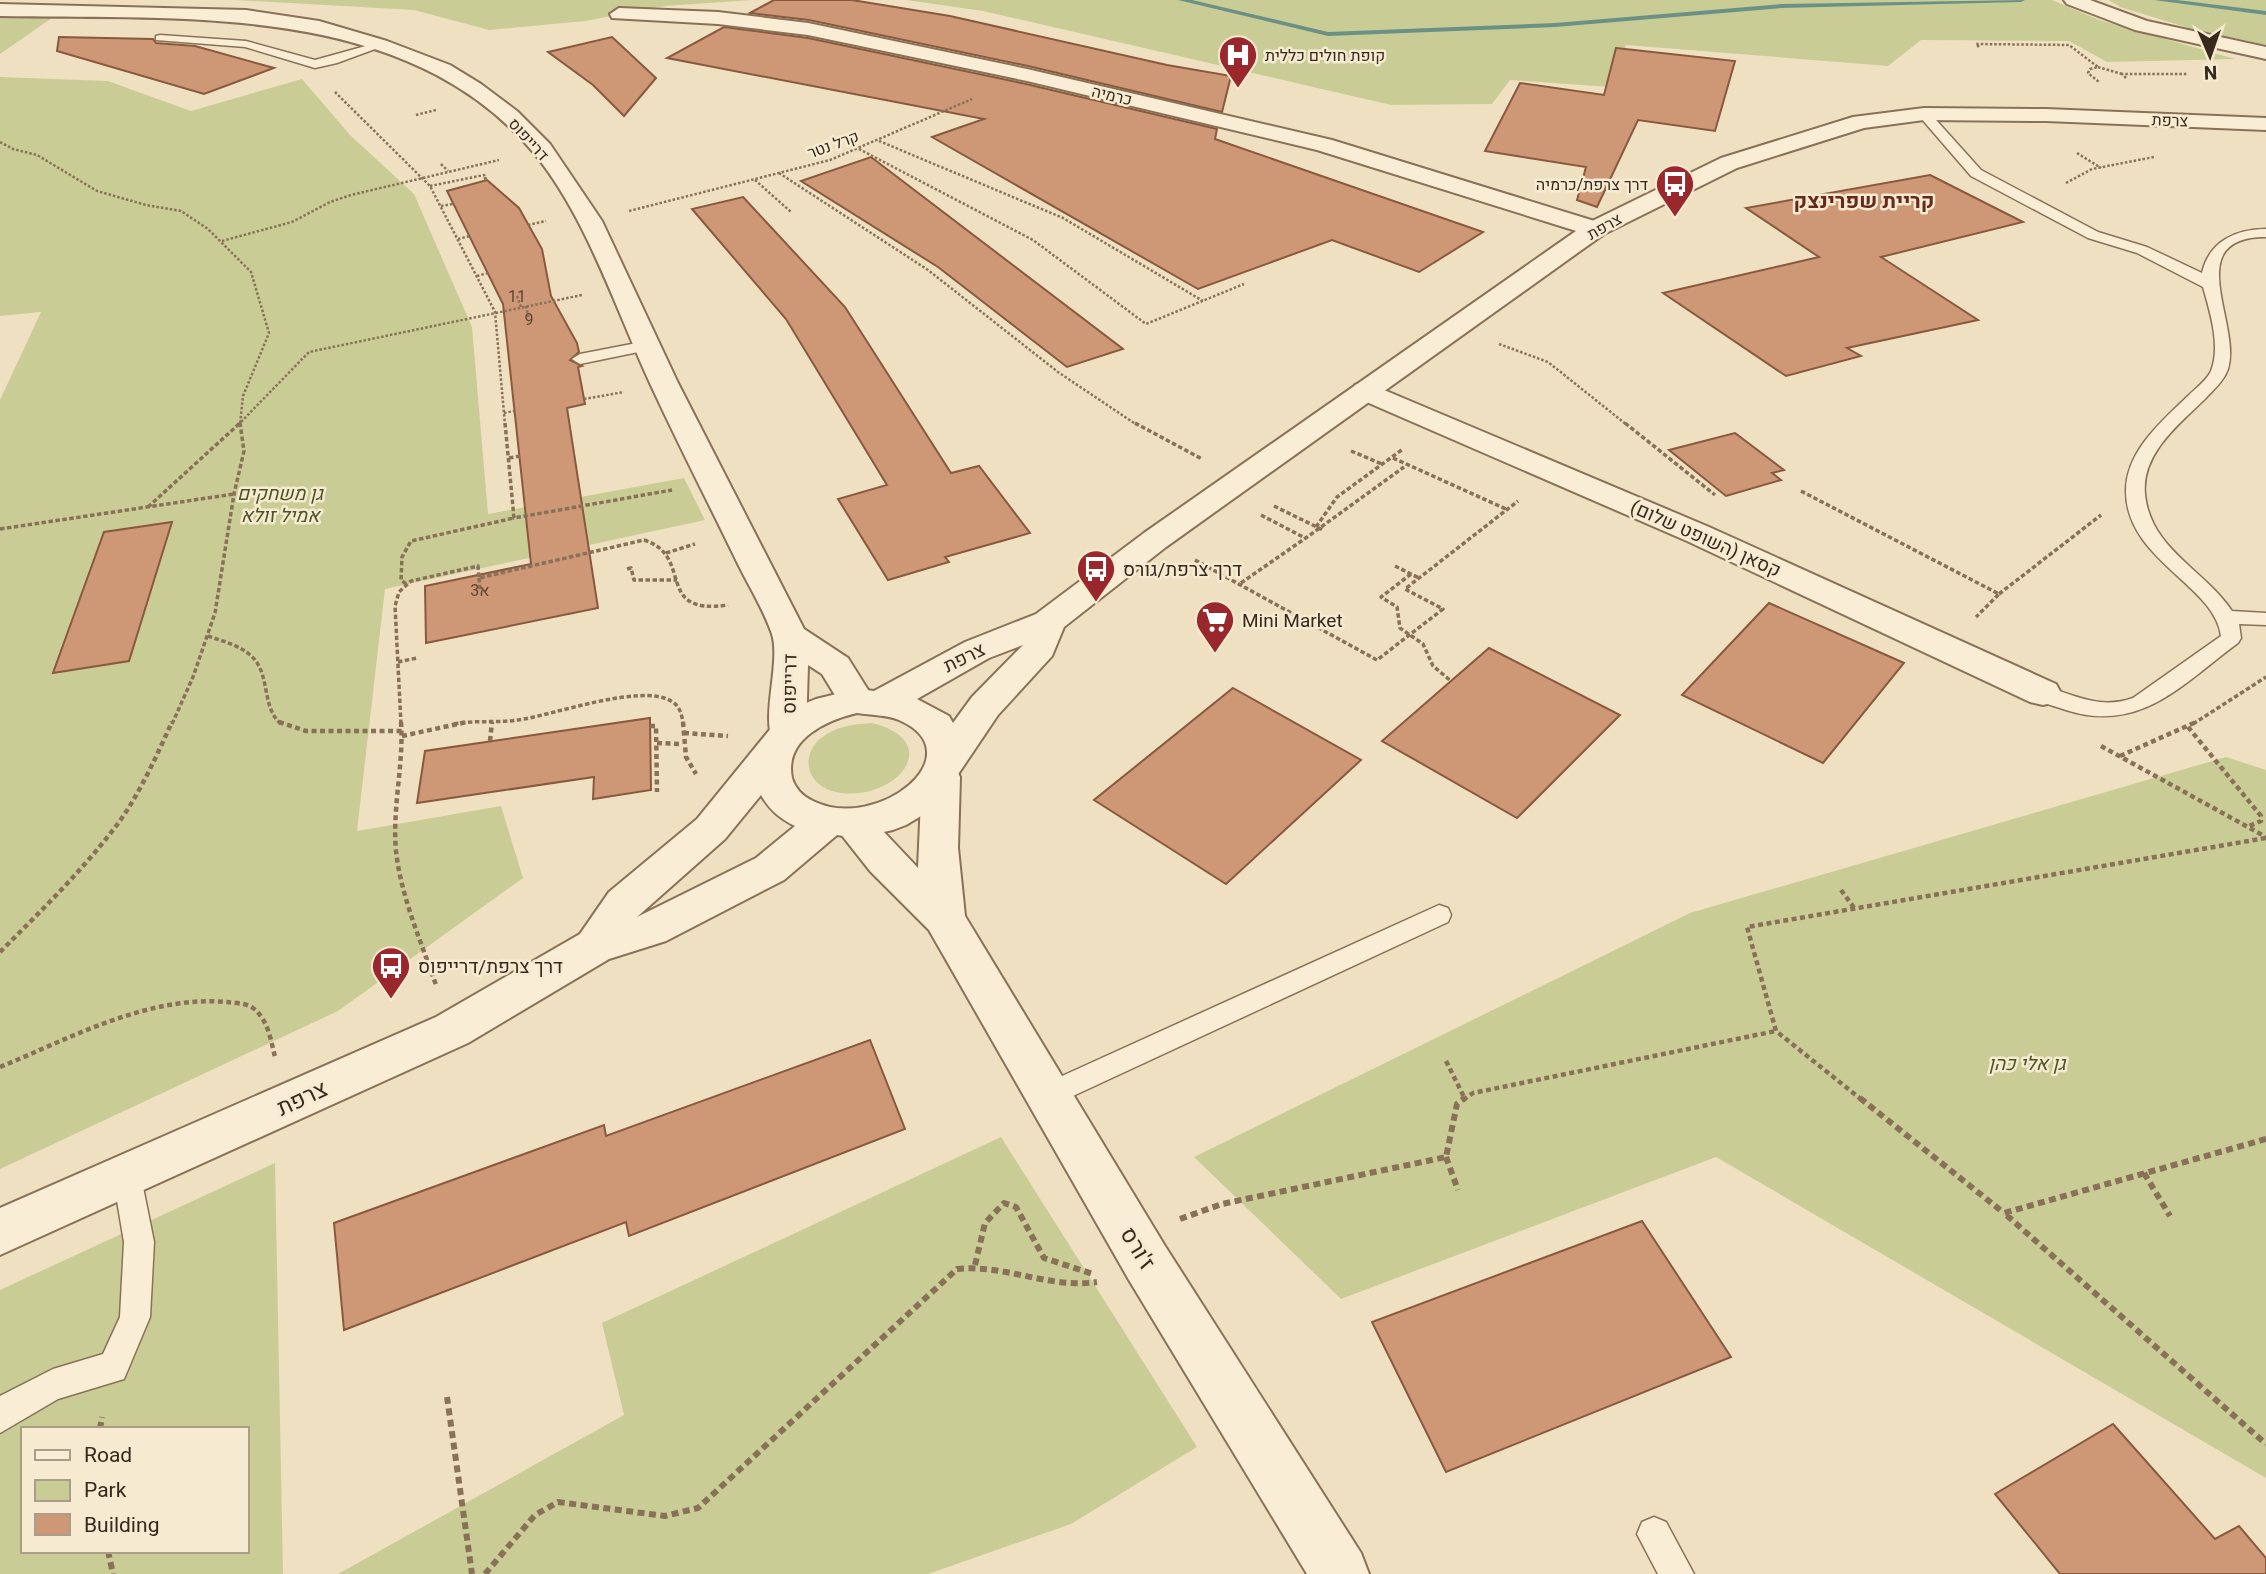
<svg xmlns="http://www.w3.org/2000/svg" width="2266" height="1574" viewBox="0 0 2266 1574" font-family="Georgia,Heebo,serif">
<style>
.green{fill:#c9cd95;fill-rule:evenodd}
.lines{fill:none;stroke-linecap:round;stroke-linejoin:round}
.stream{fill:#6b9085;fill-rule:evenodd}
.building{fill:#ce9876;stroke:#89593e;stroke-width:2}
.service-casing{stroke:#897158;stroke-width:3}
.minor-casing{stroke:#897158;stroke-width:4}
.tertiary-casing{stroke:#897158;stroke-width:4}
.path-far3{stroke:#897158;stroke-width:2.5;stroke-dasharray:2.5 2;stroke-linecap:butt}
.path-far2{stroke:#897158;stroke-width:3.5;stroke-dasharray:4.5 2.5;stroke-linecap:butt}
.path-far1{stroke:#897158;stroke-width:4.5;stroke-dasharray:5 3.5;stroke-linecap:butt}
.path{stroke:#897158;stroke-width:6;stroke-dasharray:7 4.5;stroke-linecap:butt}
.service{fill:#faedd5;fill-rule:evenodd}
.minor{fill:#faedd5;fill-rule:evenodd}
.tertiary{fill:#faedd5;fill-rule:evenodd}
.path-bridge{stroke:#897158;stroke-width:3.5;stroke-dasharray:4.5 2.5;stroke-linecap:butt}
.labels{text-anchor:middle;stroke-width:5;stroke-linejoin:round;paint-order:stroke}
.far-poi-label{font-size:16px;fill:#38291d;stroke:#f6ead1;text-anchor:start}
.far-street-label{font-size:16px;fill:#38291d;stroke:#f6ead1}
.number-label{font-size:16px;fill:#5e4533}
.park-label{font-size:19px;font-style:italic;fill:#4a5523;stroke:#f6ead1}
.street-label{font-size:19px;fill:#38291d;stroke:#f6ead1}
.poi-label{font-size:19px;fill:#38291d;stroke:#f6ead1;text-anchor:start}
.far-district-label{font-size:21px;font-weight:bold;fill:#66281b;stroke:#f6ead1}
.near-street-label{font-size:23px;fill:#38291d;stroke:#f6ead1}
</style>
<rect width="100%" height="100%" fill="#efe0c2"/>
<g class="green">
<polygon points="235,0 753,0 665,6 585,21 489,30 414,10"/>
<polygon points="906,0 2052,0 2099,20 2235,59 2107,62 2069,41 1921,40 1888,66 1626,45 1611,87 1510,80 1492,104 1391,105 983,11"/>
<polygon points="2109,0 2266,0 2266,45 2192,29 2120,7"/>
<polygon points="0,15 52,18 0,54"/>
<polygon points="0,77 108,81 191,111 302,79 350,135 414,194 472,327 488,514 684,478 705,520 385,589 357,831 501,806 523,878 338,1011 0,1169 0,400 41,312 0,316"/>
<path d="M 872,723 C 950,743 890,807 832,791 C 805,783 801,754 821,738 C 836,726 855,724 872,723 Z"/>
<polygon points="2226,757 2266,770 2266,1478 1716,1157 1341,1299 1194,1157 1690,913"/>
<polygon points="1001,1137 1197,1447 1071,1524 928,1574 338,1574 624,1415 602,1323"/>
<path d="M 275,1163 L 283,1574 L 0,1574 L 0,1290 ZM 23,1429 L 247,1429 L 247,1551 L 23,1551 Z"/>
</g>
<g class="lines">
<g class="stream">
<polygon points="1178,0 1192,0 1328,32 1555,23 1782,4 2025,0 2021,2 1782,8 1555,27 1328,36"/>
<polygon points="2154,0 2177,0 2266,11 2266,15"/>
</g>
</g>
<g class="building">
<polygon points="774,0 852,0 950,16 1167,65 1231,76 1222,112 1028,66 809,20 750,13"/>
<polygon points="724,27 808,38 1026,84 1217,129 1215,139 1483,232 1419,272 1332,240 1198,289 932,137 984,119 667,58"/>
<polygon points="59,37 153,39 156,43 195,46 274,68 204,94 57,51"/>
<polygon points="612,37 656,78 624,116 593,85 548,52"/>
<polygon points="1616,48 1735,61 1715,131 1638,120 1597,207 1577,200 1586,167 1485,151 1520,83 1604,95"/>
<polygon points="871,157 1123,349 1067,367 938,267 801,181"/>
<polygon points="1930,175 2023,222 1881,257 1978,320 1847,348 1861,356 1786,376 1663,293 1819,257 1746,208"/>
<polygon points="487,180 519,208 542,249 551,296 577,343 579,352 570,360 582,366 578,367 585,404 567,408 598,608 426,643 425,586 531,564 503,304 447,191"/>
<polygon points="743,197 845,307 951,473 979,466 1030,533 945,557 949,562 888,580 838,499 887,485 786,319 692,209"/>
<polygon points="1735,433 1784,470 1772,473 1781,480 1726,496 1669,450"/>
<polygon points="172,522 129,661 53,673 104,532"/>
<polygon points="1769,603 1904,663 1823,763 1682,695"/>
<polygon points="1489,648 1620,715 1517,818 1382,741"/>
<polygon points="1233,688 1361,760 1226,884 1094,800"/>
<polygon points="650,718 651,790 593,799 594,777 417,803 425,751"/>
<polygon points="870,1040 905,1129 629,1236 626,1222 344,1330 334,1223 604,1125 606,1136"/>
<polygon points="1642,1221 1731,1357 1446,1472 1372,1322"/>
<polygon points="2113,1424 2215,1539 2239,1526 2266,1558 2266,1574 2060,1574 1995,1494"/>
</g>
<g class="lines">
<g class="service-casing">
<g id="service">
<polygon points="160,35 246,41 315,60 380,42 386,45 337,63 315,68 245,47 156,40 156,36"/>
<path d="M 1924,110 L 1928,111 L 1981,170 L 2098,232 L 2147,247 L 2202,273 C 2209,242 2235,229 2266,229 L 2266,237 C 2179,237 2242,324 2228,369 C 2224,381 2213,390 2205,399 C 2179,424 2141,454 2145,494 C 2150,549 2205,570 2232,611 L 2266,613 L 2266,625 L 2239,624 L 2241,638 L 2238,643 C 2182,684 2141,734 2066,710 C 2055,706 2038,703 2032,693 L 2035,688 L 2043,686 C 2075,695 2100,710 2133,698 L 2221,636 C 2215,585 2126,560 2126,491 C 2126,451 2162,421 2189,395 C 2196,388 2207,380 2211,371 C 2221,346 2210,312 2203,287 L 2137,253 L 2088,238 L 1971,176 L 1920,117 L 1920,111 Z"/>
<polygon points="647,341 655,346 653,349 580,364 572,359 580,354"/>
<polygon points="1439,905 1448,908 1451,915 1448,922 1060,1102 1050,1106 1040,1102 1036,1094 1040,1086"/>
<polygon points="127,1164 137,1168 141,1177 154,1242 150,1317 124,1379 58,1399 0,1433 0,1396 53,1369 103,1354 120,1317 124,1242 113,1177 117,1168"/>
<polygon points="1654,1517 1666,1522 1694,1574 1658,1574 1637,1534 1642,1522"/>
</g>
</g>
<g class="minor-casing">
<g id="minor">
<polygon points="2064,0 2090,0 2147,21 2266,47 2266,59 2135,30 2067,4"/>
<path d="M 0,4 L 246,10 L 319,21 L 387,41 L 450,65 L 481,84 L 517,111 L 550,144 L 602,221 L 678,383 L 804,629 L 848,658 L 875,701 L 870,710 L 857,713 L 844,710 L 822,674 L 808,665 L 806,733 L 800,742 L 787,746 L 774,742 C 760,719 781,663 772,634 C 764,610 748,585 737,562 C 708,502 677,442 649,381 C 615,307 585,214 533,152 C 404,0 180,20 0,16 Z"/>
<polygon points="619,8 718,12 808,23 1027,69 1332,140 1604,224 1607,229 1604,234 1595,236 1586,234 1317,150 1027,81 808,35 718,24 612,18 610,14"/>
<polygon points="1365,382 1709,527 2056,684 2061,693 2056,702 2043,705 2030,702 1687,541 1355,397 1351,391 1355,385"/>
<polygon points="941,763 955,767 960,777 958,848 965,916 1165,1246 1361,1553 1369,1574 1307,1574 1129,1280 929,930 870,871 833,824 839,814 853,809 867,814 918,868 922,777 927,767"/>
</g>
</g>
<g class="tertiary-casing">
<path id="tertiary" d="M 1924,108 L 2046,109 L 2266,118 L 2266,130 L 2046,121 L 1924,120 L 1864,128 L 1737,168 L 1604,234 L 1166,547 L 1064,627 L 1052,656 L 998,715 L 936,807 L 906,825 L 893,830 L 855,838 L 837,835 L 784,880 L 666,941 L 609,959 L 468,1043 L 0,1255 L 0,1208 L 436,1017 L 580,934 L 609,892 L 697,819 L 776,722 L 796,707 L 816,699 L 857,689 L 874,691 L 965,642 L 1036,614 L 1144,533 L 1586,224 L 1721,158 L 1853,117 ZM 1023,645 L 972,697 L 953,723 L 949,716 L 917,699 L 989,658 ZM 857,713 C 870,715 887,715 899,720 C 976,754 877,833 813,801 C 802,796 795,788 792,778 C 784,739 827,720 857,713 ZM 761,795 C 770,810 779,818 795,826 L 756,858 L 637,917 L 725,839 Z"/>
</g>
<g class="path-far3">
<polyline points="1979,47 1976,44 2069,45 2098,67 2090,69 2088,73 2099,82"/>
<polyline points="2098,67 2122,74"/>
<polyline points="2126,78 2122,74 2188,74"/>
<polyline points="335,92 430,186 495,312 505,425"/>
<polyline points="416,115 436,110"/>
<polyline points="879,141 1063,218 1203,301"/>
<polyline points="0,142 13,149 37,155 97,191 146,205 181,211 208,229 251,272 269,333 243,396 240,425"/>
<polyline points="859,149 1033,240 1146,324 1244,284"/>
<polyline points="2077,153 2101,168"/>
<polyline points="441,164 448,171"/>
<polyline points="779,173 928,270 1058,372 1137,425"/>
<polyline points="755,180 791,212"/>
<polyline points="2066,183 2092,169 2154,157"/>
<polyline points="430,186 484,175 486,178 483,179"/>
<polyline points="441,206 453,204"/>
<polyline points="629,211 830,160 972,99"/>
<polyline points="528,225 546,221"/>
<polyline points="458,239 470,236"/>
<polyline points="222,241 292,222 330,202 351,195 499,160"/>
<polyline points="477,276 488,273"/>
<polyline points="517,296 521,307"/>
<polyline points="526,306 529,319"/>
<polyline points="1499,344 1548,362 1627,425"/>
<polyline points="584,399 624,392"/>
<polyline points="504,413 514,411"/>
<polyline points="238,425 309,352 582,295"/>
</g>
<g class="path-far2">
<polyline points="505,423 514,518 672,490"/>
<polyline points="1135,423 1202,459"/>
<polyline points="1625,423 1715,495"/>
<polyline points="1351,451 1382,464"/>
<polyline points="509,458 520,456"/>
<polyline points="1393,458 1506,509"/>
<polyline points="1801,491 1999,594 1976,617"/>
<polyline points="1274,506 1323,530"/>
<polyline points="148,507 240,423"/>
<polyline points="1261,515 1305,538"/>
<polyline points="1316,527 1337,497 1403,449"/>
<polyline points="0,529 234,494"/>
<polyline points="666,553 695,544"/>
<polyline points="1195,560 1377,660 1443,609 1405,589 1518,501"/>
<polyline points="1395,566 1419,578"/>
<polyline points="627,569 631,568 634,580 677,580"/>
<polyline points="1411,574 1381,597 1397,607 1400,628 1423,644 1433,666 1451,681"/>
<polyline points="479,578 480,590"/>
<polyline points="1241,583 1310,535"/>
<polyline points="406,584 401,580 402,557 411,541 514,518"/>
<polyline points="1999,594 2101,515"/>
<path d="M 208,636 C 222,641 238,645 249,654 C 272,672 260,706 281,724"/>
<polyline points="398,662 417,658"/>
<polyline points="172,724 193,677 215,613 234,494 244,451 240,423"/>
<path d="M 401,724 L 395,606 L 399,592 L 411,581 L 478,566 L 479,578 L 644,540 C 695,556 653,616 728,605"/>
<path d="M 454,724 C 475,720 497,723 518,720 C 554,715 640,683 671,701 C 680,706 682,715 683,724"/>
<polyline points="2193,724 2266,677"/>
</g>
<g class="path-far1">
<polyline points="279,722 306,731 402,731"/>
<path d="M 401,722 C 404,765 392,807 396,851 C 401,897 421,941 436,985"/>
<polyline points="683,722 686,757 696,774"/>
<polyline points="650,726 656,726 657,792"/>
<polyline points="2188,727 2261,816 2261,821 2247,827"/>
<polyline points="684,733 728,736"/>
<polyline points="402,736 467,722"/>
<polyline points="490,741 492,722"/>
<polyline points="657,743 682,744"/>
<polyline points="2101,746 2266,837"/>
<polyline points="2120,756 2196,722"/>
<polyline points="1841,890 1855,909"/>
<path d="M 0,952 C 39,913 79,874 113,830 C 137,800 156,757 172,722"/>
<polyline points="1446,1061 1464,1097"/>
<path d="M 0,1067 C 71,1038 148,995 227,1002 C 235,1003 246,1003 253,1008 C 268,1019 271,1041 275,1057"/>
<polyline points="1463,1100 1473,1093 1776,1031"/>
<polyline points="1862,1100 1776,1031 1747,927 2266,838"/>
</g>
<g class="path">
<polyline points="1860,1098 2004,1213"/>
<polyline points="2266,1139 2004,1213 2266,1444"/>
<polyline points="1446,1157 1458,1190"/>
<polyline points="2144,1173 2170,1216"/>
<polyline points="1180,1219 1222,1204 1446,1157 1457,1104 1465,1098"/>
<polyline points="975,1265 985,1223 1004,1203 1016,1207 1044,1258 1093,1274"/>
<polyline points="447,1397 472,1574"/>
<polyline points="100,1429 102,1417"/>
<polyline points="108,1551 113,1574"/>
<path d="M 485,1574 L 535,1515 L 558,1502 L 665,1516 L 698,1508 L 957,1269 C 1005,1264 1049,1289 1097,1282"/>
</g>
<use href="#service" class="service"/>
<use href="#minor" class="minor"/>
<use href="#tertiary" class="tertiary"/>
<polyline class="path-bridge" points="1310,535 1404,467"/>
</g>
<defs>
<g id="hospital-pin" transform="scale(2.0125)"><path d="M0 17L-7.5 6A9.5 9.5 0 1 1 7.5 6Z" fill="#99272c" stroke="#f6ead1"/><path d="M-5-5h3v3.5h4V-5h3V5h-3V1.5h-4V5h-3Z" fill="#fff"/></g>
<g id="bus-pin" transform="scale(2.0125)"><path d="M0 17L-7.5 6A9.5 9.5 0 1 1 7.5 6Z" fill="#99272c" stroke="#f6ead1"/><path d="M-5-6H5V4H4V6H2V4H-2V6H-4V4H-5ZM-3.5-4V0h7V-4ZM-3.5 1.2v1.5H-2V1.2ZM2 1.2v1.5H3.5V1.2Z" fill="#fff"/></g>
<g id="supermarket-pin" transform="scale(2.0125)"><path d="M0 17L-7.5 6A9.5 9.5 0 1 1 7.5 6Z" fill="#99272c" stroke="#f6ead1"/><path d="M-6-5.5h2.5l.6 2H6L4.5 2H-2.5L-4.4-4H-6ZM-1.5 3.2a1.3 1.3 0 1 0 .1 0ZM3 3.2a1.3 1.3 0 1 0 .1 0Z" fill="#fff"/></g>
</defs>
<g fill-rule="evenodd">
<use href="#hospital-pin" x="1238" y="55"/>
<use href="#bus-pin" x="1675" y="184"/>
<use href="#bus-pin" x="1096" y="569"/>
<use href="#supermarket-pin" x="1215" y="620"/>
<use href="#bus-pin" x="391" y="966"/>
</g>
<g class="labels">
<g class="far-poi-label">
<text x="1265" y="61">קופת חולים כללית</text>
<text x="1648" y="190" text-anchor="end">דרך צרפת/כרמיה</text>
</g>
<g class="far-street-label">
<text transform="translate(1112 95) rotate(13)" y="6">כרמיה</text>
<text transform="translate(2170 120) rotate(2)" y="6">צרפת</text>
<text transform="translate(529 139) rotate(48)" y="6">דרייפוס</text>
<text transform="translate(833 144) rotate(-20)" y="6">קרל נטר</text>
<text transform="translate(1604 226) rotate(-29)" y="6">צרפת</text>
</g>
<g class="number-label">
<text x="517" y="302">11</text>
<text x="529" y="325">9</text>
<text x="480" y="596">3א</text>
</g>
<g class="park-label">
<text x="280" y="500">גן משחקים<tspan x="280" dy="22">אמיל זולא</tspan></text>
<text x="2027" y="1070">גן אלי כהן</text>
</g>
<g class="street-label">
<text transform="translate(1706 538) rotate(24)" y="7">קסאן (השופט שלום)</text>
<text transform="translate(964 657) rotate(-26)" y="7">צרפת</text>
<text transform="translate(789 684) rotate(-89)" y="7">דרייפוס</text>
</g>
<g class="poi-label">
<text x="1123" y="576">דרך צרפת/גורס</text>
<text x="1242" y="627">Mini Market</text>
<text x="418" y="973">דרך צרפת/דרייפוס</text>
</g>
<g class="far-district-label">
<text x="1864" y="208">קריית שפרינצק</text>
</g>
<g class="near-street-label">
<text transform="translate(302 1098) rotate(-25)" y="8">צרפת</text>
<text transform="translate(1138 1248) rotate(59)" y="8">ז'ורס</text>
</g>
</g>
<rect x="21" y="1427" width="228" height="126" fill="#f6ead1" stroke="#aa9d89" stroke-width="2"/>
<rect x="35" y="1450" width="35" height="10" fill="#faedd5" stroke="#aa9d89" stroke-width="2"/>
<text x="84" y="1462" font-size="21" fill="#38291d">Road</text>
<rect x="35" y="1480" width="35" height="21" fill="#c9cd95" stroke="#aa9d89" stroke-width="2"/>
<text x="84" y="1497" font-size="21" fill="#38291d">Park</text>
<rect x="35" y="1514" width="35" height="21" fill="#ce9876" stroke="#aa9d89" stroke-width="2"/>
<text x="84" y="1532" font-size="21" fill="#38291d">Building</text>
<g transform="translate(2210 56) rotate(178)" stroke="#f6ead1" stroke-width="5" paint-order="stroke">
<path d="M0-5L12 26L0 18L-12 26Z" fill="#38291d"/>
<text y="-10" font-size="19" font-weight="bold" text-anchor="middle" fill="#38291d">N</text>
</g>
</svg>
